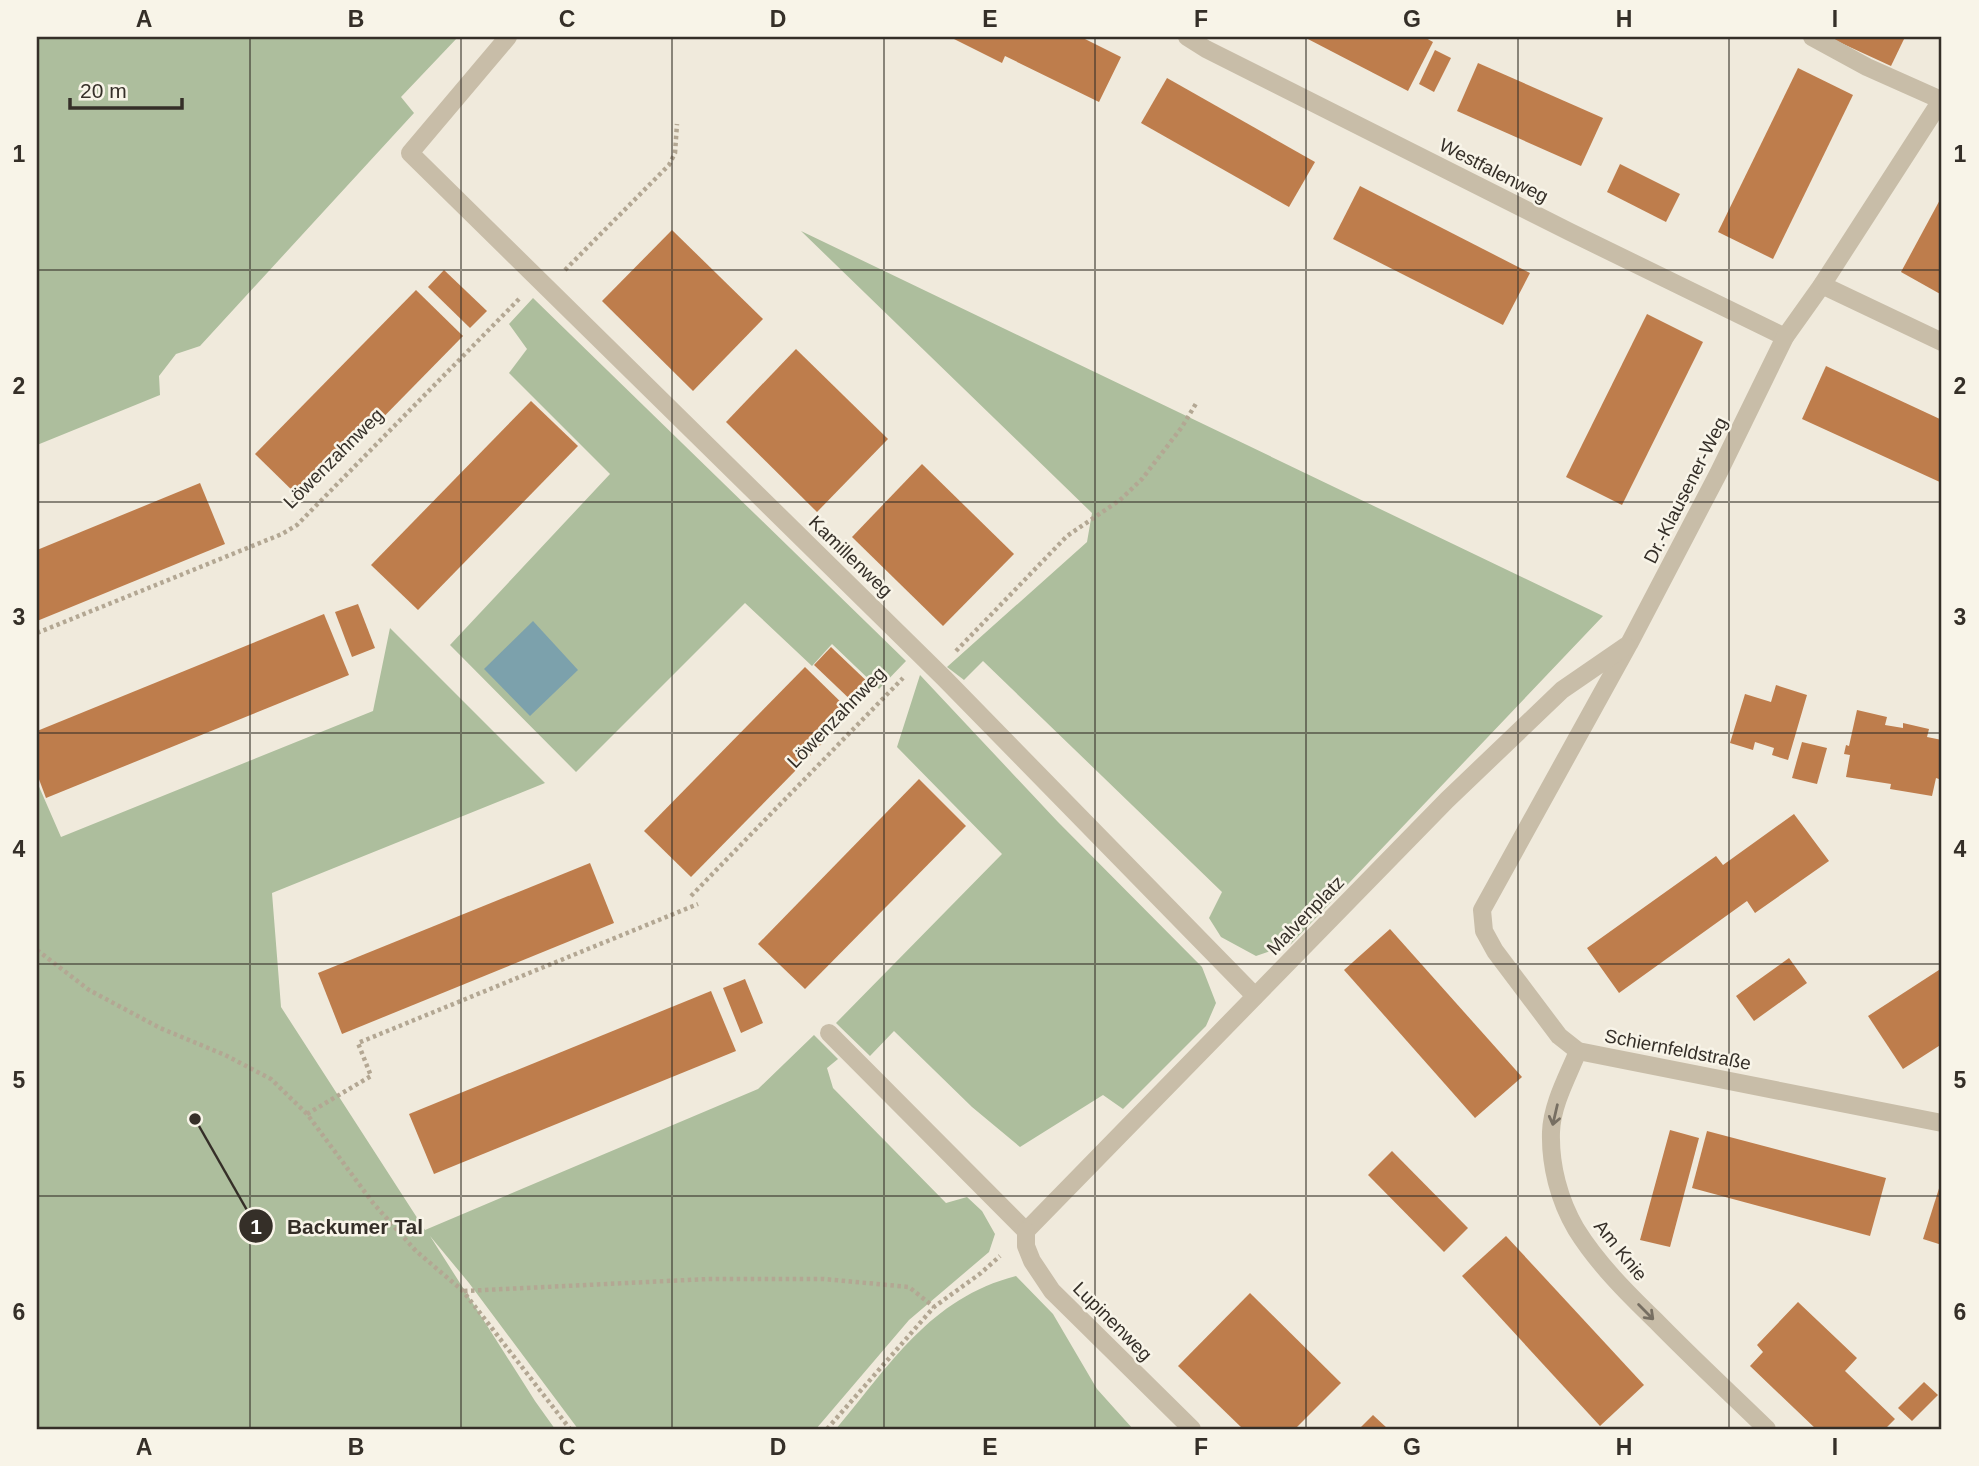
<svg xmlns="http://www.w3.org/2000/svg" width="1979" height="1466" viewBox="0 0 1979 1466" font-family="Arial,sans-serif">
<style>
.green{fill:#adbe9d}
.water{fill:#7ca1ac}
.building{fill:#be7d4c}
.lines{fill:none;stroke-linecap:round;stroke-linejoin:round}
.path{stroke:#b3a793;stroke-width:4.5;stroke-dasharray:3.5 3.5;stroke-linecap:butt}
.minor{stroke:#c8bda8;stroke-width:18}
.oneway{stroke:#776f62}
.grid{fill:none;stroke:#352f28;stroke-width:2;stroke-opacity:0.55}
.labels{text-anchor:middle;stroke-width:5;stroke-linejoin:round;paint-order:stroke}
.street-label{font-size:19px;fill:#352f28;stroke:#f8f4e8}
.leader{fill:none;stroke:#352f28;stroke-width:2.5}
.callout-dot{fill:#352f28;stroke:#f8f4e8;stroke-width:2.5}
.mark-label{font-size:21px;text-anchor:middle;font-weight:bold;fill:#fff}
.callout-label{font-size:21px;text-anchor:middle;font-weight:bold;fill:#352f28;stroke:#f8f4e8;stroke-width:5;stroke-linejoin:round;paint-order:stroke}
.neatline{fill:none;stroke:#352f28;stroke-width:2.5}
.grid-label{font-size:23px;text-anchor:middle;font-weight:bold;fill:#352f28}
</style>
<rect width="100%" height="100%" fill="#f0eadc"/>
<g class="green">
<polygon points="37,37 458,37 401,97 414,113 200,346 176,354 159,376 160,395 37,445"/>
<polygon points="801,231 1603,616 1291,944 1256,956 1221,937 1209,918 1222,892 983,661 964,680 947,667 1087,542 1092,513"/>
<polygon points="533,298 906,661 879,689 832,644 812,666 745,603 576,772 450,645 610,474 509,373 527,349 509,324"/>
<polygon points="390,628 545,783 272,893 281,1007 425,1230 758,1089 814,1035 838,1059 827,1068 833,1088 946,1203 967,1197 982,1211 995,1234 989,1252 909,1320 816,1429 578,1429 469,1283 430,1236 535,1401 555,1429 37,1429 37,782 61,837 373,711"/>
<polygon points="920,675 1058,822 1202,967 1216,1003 1206,1026 1123,1109 1103,1095 1020,1147 972,1107 894,1031 870,1056 836,1023 1002,854 897,747"/>
<path d="M 1016,1276 L 1053,1314 L 1097,1389 L 1133,1429 L 836,1429 C 890,1365 930,1298 1016,1276 Z"/>
</g>
<polygon class="water" points="533,621 578,670 530,716 484,669"/>
<g class="building">
<polygon points="950,37 1081,37 1121,57 1099,102 1005,56 1002,63"/>
<polygon points="1304,37 1424,37 1433,42 1408,91"/>
<polygon points="1828,37 1905,37 1891,66"/>
<polygon points="1435,50 1451,58 1434,92 1419,84"/>
<polygon points="1478,63 1603,118 1581,166 1457,111"/>
<polygon points="1798,68 1853,95 1773,259 1718,232"/>
<polygon points="1167,78 1315,162 1289,207 1141,123"/>
<polygon points="1620,164 1680,194 1666,222 1607,192"/>
<polygon points="1360,186 1530,273 1503,325 1333,239"/>
<polygon points="1942,196 1942,295 1901,272"/>
<polygon points="672,230 763,319 693,391 602,301"/>
<polygon points="444,270 487,311 470,328 428,287"/>
<polygon points="416,290 463,336 302,500 255,454"/>
<polygon points="1647,314 1703,342 1622,505 1566,477"/>
<polygon points="796,349 888,439 817,512 726,422"/>
<polygon points="1826,366 1942,420 1942,483 1802,419"/>
<polygon points="531,401 578,446 418,610 371,565"/>
<polygon points="922,464 1014,554 943,626 852,537"/>
<polygon points="200,483 225,544 37,621 37,550"/>
<polygon points="358,604 375,648 352,657 335,612"/>
<polygon points="324,614 349,675 46,798 37,774 37,731"/>
<polygon points="831,647 874,688 857,706 814,665"/>
<polygon points="805,667 852,713 691,877 644,831"/>
<polygon points="1776,685 1807,695 1788,760 1772,755 1774,748 1755,742 1753,750 1730,743 1745,694 1771,702"/>
<polygon points="1857,710 1887,717 1885,725 1903,728 1903,723 1929,729 1927,737 1942,740 1942,780 1936,778 1932,796 1890,789 1891,784 1846,777 1850,755 1844,754 1846,745 1849,746"/>
<polygon points="1802,742 1827,748 1817,784 1792,778"/>
<polygon points="919,779 966,826 805,989 758,944"/>
<polygon points="1794,814 1829,861 1755,913 1747,901 1619,993 1587,948 1716,856 1723,865"/>
<polygon points="590,863 614,923 342,1034 318,973"/>
<polygon points="1390,929 1522,1077 1475,1118 1344,970"/>
<polygon points="1789,958 1807,983 1754,1021 1736,996"/>
<polygon points="1942,968 1942,1044 1903,1069 1868,1016"/>
<polygon points="745,979 763,1023 741,1033 723,988"/>
<polygon points="711,991 736,1051 434,1174 409,1114"/>
<polygon points="1670,1130 1699,1138 1670,1247 1640,1240"/>
<polygon points="1707,1131 1886,1178 1870,1236 1692,1188"/>
<polygon points="1392,1151 1468,1228 1444,1252 1368,1175"/>
<polygon points="1942,1179 1942,1245 1923,1239"/>
<polygon points="1506,1236 1644,1385 1600,1426 1462,1276"/>
<polygon points="1250,1293 1341,1383 1295,1429 1243,1429 1178,1366"/>
<polygon points="1798,1302 1857,1358 1845,1371 1895,1419 1885,1429 1816,1429 1750,1366 1763,1352 1757,1345"/>
<polygon points="1924,1382 1938,1395 1912,1421 1898,1408"/>
<polygon points="1373,1415 1388,1429 1359,1429"/>
</g>
<g class="lines">
<g class="path">
<polyline points="565,270 669,165 675,153 677,124"/>
<polyline points="37,633 282,534 297,525 521,297"/>
<polyline points="956,651 1067,536 1120,500 1142,479 1182,427 1197,402"/>
<polyline points="691,896 903,678"/>
<polyline points="37,950 89,990 160,1028 225,1055 271,1079 307,1114 373,1203 416,1251 463,1291 570,1429"/>
<polyline points="307,1114 371,1076 358,1043 698,904"/>
<polyline points="464,1291 708,1279 824,1279 909,1287 934,1307"/>
<polyline points="827,1429 934,1307 981,1273 1000,1256"/>
</g>
<g class="minor">
<polyline points="508,37 410,153 945,679 1255,996"/>
<polyline points="1187,37 1206,49 1570,232 1785,337"/>
<polyline points="1812,37 1867,67 1941,100"/>
<polyline points="1942,99 1822,285 1785,337 1718,474 1629,644 1482,910 1484,931 1495,951 1559,1036 1578,1051 1942,1123"/>
<polyline points="1822,285 1942,342"/>
<polyline points="829,1033 1026,1231"/>
<path d="M 1578,1051 C 1568,1076 1552,1104 1551,1132 C 1550,1165 1559,1200 1576,1229 C 1597,1263 1627,1293 1656,1321 C 1692,1358 1730,1393 1767,1429"/>
<polyline points="1026,1231 1447,800 1562,690 1626,646"/>
<polyline points="1026,1231 1026,1246 1032,1261 1052,1291 1192,1429"/>
</g>
</g>
<defs><path id="oneway-shaft" d="M-6 0H5M1.5-3L5.5 0L1.5 3" fill="none" stroke-width="1.6" stroke-linecap="round" stroke-linejoin="round" transform="scale(1.75)"/></defs>
<g class="oneway">
<use href="#oneway-shaft" transform="translate(1555 1115) rotate(103)"/>
<use href="#oneway-shaft" transform="translate(1646 1312) rotate(45)"/>
</g>
<path class="grid" d="M 250,37 L 250,1429M 461,37 L 461,1429M 672,37 L 672,1429M 884,37 L 884,1429M 1095,37 L 1095,1429M 1306,37 L 1306,1429M 1518,37 L 1518,1429M 1729,37 L 1729,1429M 37,270 L 1942,270M 37,502 L 1942,502M 37,733 L 1942,733M 37,964 L 1942,964M 37,1196 L 1942,1196"/>
<g class="labels">
<g class="street-label">
<text transform="translate(1494 170) rotate(27)" y="7">Westfalenweg</text>
<text transform="translate(333 458) rotate(-45)" y="7">Löwenzahnweg</text>
<text transform="translate(1685 490) rotate(-63)" y="7">Dr.-Klausener-Weg</text>
<text transform="translate(851 556) rotate(44)" y="7">Kamillenweg</text>
<text transform="translate(836 717) rotate(-46)" y="7">Löwenzahnweg</text>
<text transform="translate(1305 915) rotate(-46)" y="7">Malvenplatz</text>
<text transform="translate(1678 1049) rotate(11)" y="7">Schiernfeldstraße</text>
<text transform="translate(1621 1250) rotate(51)" y="7">Am Knie</text>
<text transform="translate(1113 1321) rotate(45)" y="7">Lupinenweg</text>
</g>
</g>
<path class="leader" d="M195 1119L256 1226"/>
<g class="callout-dot">
<circle cx="195" cy="1119" r="7"/>
<circle cx="256" cy="1226" r="18"/>
</g>
<g class="mark-label">
<text x="256" y="1234">1</text>
</g>
<g class="callout-label">
<text x="355" y="1234">Backumer Tal</text>
</g>
<rect width="1979" height="1466" fill="none" stroke="#f8f4e8" stroke-width="77"/>
<path d="M70 98v10h112v-10" fill="none" stroke="#352f28" stroke-width="3.5"/>
<text x="80" y="98" font-size="21" fill="#352f28" stroke="#f8f4e8" stroke-width="5" paint-order="stroke">20 m</text>
<rect x="38" y="38" width="1902" height="1390" class="neatline"/>
<g class="grid-label">
<text x="144" y="27">A</text>
<text x="356" y="27">B</text>
<text x="567" y="27">C</text>
<text x="778" y="27">D</text>
<text x="990" y="27">E</text>
<text x="1201" y="27">F</text>
<text x="1412" y="27">G</text>
<text x="1624" y="27">H</text>
<text x="1835" y="27">I</text>
<text x="19" y="162">1</text>
<text x="1960" y="162">1</text>
<text x="19" y="394">2</text>
<text x="1960" y="394">2</text>
<text x="19" y="625">3</text>
<text x="1960" y="625">3</text>
<text x="19" y="857">4</text>
<text x="1960" y="857">4</text>
<text x="19" y="1088">5</text>
<text x="1960" y="1088">5</text>
<text x="19" y="1320">6</text>
<text x="1960" y="1320">6</text>
<text x="144" y="1455">A</text>
<text x="356" y="1455">B</text>
<text x="567" y="1455">C</text>
<text x="778" y="1455">D</text>
<text x="990" y="1455">E</text>
<text x="1201" y="1455">F</text>
<text x="1412" y="1455">G</text>
<text x="1624" y="1455">H</text>
<text x="1835" y="1455">I</text>
</g>
</svg>
